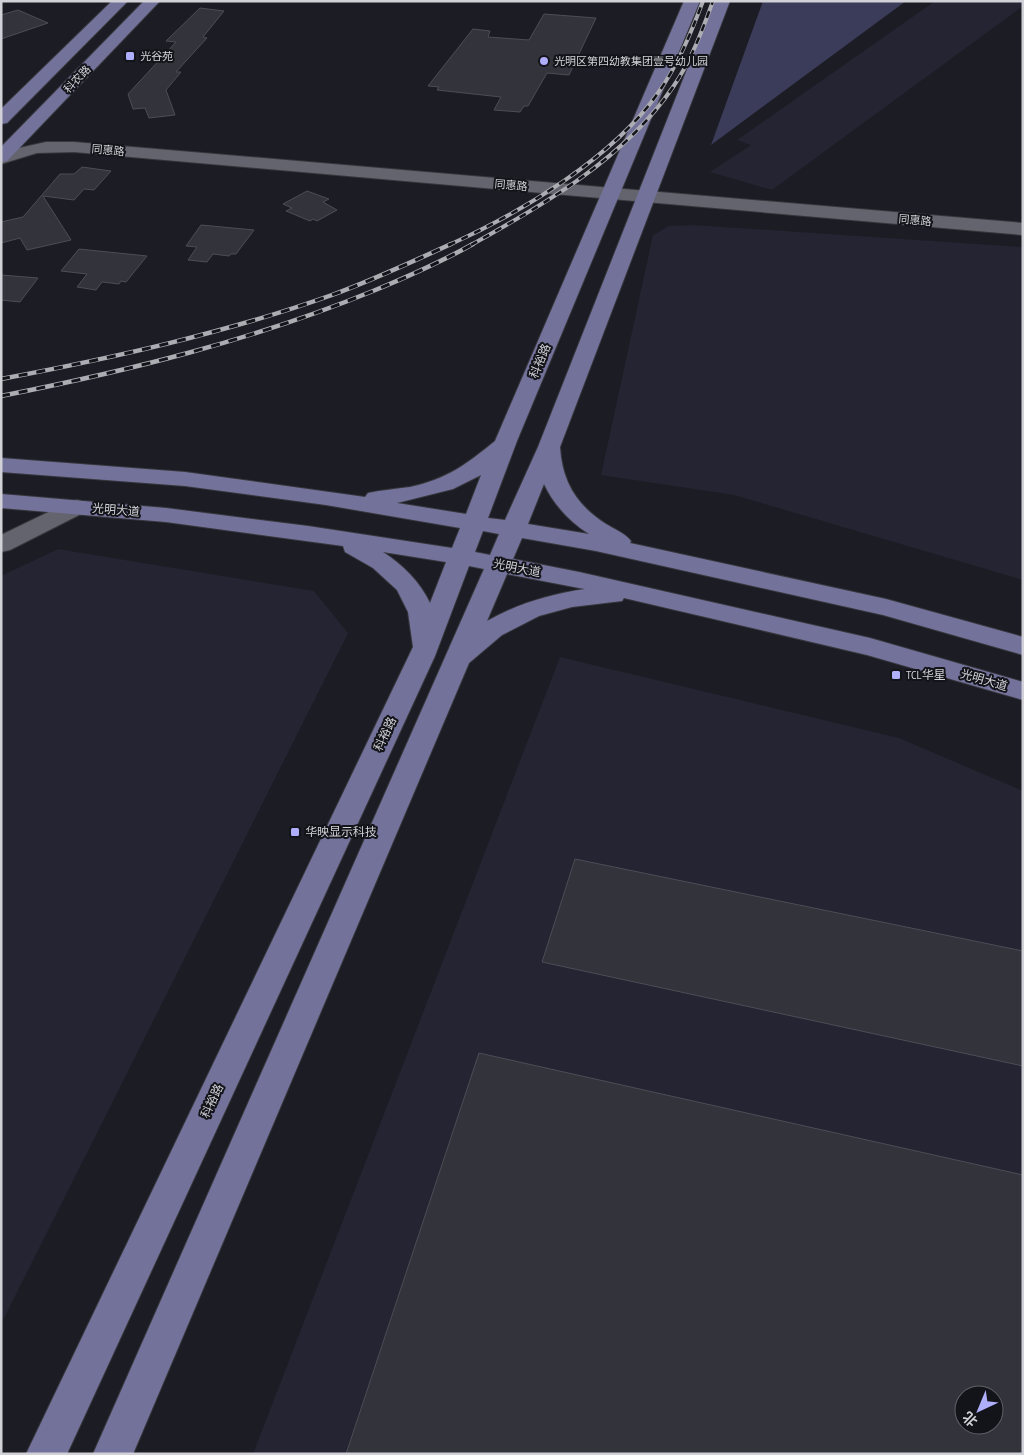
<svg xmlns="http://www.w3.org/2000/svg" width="1024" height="1455" viewBox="0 0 1024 1455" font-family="'PT Sans Narrow','Noto Sans SC',sans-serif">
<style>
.built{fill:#242432;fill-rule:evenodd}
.green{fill:#3b3b5a}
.building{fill:#33333c;stroke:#4d4d57;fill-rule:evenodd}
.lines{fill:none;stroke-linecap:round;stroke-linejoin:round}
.minor-casing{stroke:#37373d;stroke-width:2}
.major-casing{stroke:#37373d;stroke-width:2}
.minor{fill:#64646e;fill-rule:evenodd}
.major{fill:#73729b;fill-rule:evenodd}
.rail-far1-casing{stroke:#acacb3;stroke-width:4}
.rail-casing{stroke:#acacb3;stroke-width:4.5}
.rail-far1{stroke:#13131a;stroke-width:2.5;stroke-dasharray:7;stroke-linecap:butt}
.rail{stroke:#13131a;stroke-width:3;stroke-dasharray:9;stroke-linecap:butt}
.poi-dot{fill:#afaefa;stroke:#13131a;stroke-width:2}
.labels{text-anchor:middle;stroke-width:4;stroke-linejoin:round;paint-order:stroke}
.far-poi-label{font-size:11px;fill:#d1d1d7;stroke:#13131a;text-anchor:start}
.far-street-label{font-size:11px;fill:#d1d1d7;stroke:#13131a}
.street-label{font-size:12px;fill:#d1d1d7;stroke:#13131a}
.poi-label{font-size:12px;fill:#d1d1d7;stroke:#13131a;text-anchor:start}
</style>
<rect width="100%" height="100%" fill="#1c1c24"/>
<g class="built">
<polygon points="935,1 1023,1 1023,6 772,190 710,172 751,145 737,140"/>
<polygon points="693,225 1023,247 1023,580 734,495 601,475 653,235 669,226"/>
<polygon points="58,549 314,591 348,633 1,1324 1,576"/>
<path d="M 560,657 L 899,738 L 1023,791 L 1023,1454 L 253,1454 ZM 964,1395 L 994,1395 L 994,1425 L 964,1425 Z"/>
</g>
<polygon class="green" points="763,1 906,1 711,145"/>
<g class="building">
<polygon points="200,8 224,11 203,37 207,38 176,72 181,72 166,90 175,115 149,118 145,108 133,109 128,94 176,42 166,41"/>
<polygon points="18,10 48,23 1,39 1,15"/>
<polygon points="544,14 596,18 569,75 547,73 528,106 524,106 520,112 494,110 501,97 437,90 439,87 428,86 473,29 490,31 488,37 529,40"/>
<polygon points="82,167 111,171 94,190 84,189 74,200 43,196 71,240 27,250 20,238 1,243 1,222 23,217 60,174 74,174"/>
<polygon points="307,191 329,199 323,202 337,210 317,221 313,219 310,221 286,211 292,208 283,204"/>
<polygon points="201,225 254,230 236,254 231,254 229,256 213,254 207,262 188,260 197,247 186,246"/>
<polygon points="79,249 147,256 126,282 121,281 119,284 102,282 96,290 77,287 87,274 61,271"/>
<polygon points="1,275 38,278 20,302 1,300"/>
<polygon points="575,859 1023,951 1023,1066 542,962"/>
<path d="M 479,1053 L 1023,1175 L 1023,1454 L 346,1454 ZM 964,1395 L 994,1395 L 994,1425 L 964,1425 Z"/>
</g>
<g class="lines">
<g class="minor-casing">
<g id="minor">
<polygon points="46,142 74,142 1023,223 1023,235 74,152 37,153 1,164 1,152"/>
<polygon points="77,500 85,502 89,507 85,512 10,550 1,552 1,535 69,502"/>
</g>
</g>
<g class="major-casing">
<g id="major">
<polygon points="112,1 128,1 7,123 1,124 1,109"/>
<polygon points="144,1 160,1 7,161 1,162 1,147"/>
<path d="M 684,1 L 700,1 L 517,441 L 488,518 L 505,520 L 538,447 L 714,1 L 730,1 L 560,447 C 562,481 576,505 606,524 C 614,529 625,533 631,541 L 630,543 L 886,599 L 1023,637 L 1023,655 L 883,615 L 596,551 L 522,538 L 513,559 L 579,572 L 870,638 L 1023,682 L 1023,700 L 867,655 L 624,598 L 622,601 L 572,607 L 539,616 L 502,635 L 469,663 L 133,1454 L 93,1454 L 484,569 L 469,566 L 435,656 L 67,1454 L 26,1454 L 413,647 L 408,612 L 397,590 L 373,568 L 345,552 L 343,546 L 166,522 L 1,508 L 1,494 L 166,508 L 308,526 L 452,548 L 460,528 L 326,505 L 185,486 L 1,472 L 1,458 L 185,472 L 365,497 L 368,493 C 382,490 396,489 410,487 C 447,479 467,464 495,441 ZM 481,475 L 466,514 L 397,503 L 453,489 ZM 544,484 C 554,505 570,522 589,534 L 528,524 ZM 483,531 L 499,534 L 490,555 L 475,552 ZM 383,552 L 446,562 L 430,603 C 420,582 403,565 383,552 ZM 507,574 L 579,588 L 585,589 C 550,594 517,604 487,621 Z"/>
</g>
</g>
<use href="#minor" class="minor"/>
<use href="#major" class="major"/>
<g class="rail-far1-casing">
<g id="rail-far1">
<path d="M 449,245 C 520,213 613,158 658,93 C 678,65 691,33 703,1"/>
<path d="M 471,245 C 545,204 624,159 673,87 C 691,61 702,31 713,1"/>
</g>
</g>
<g class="rail-casing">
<g id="rail">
<path d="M 1,379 C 113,358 225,333 332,295 C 373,280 412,262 451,244"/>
<path d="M 1,396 C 128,371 253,340 373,291 C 407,277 441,262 473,244"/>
</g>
</g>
<use href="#rail-far1" class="rail-far1"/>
<use href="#rail" class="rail"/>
</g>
<g class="poi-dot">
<rect x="125" y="51" width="10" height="10" rx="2.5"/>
<circle cx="544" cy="61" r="5"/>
<rect x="891" y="670" width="10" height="10" rx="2.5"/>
<rect x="290" y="827" width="10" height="10" rx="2.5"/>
</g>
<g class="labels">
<g class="far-poi-label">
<text x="140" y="60">光谷苑</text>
<text x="554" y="65">光明区第四幼教集团壹号幼儿园</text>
</g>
<g class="far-street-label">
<text transform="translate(77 79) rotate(-46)" y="4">科农路</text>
<text transform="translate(108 150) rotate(5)" y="4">同惠路</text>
<text transform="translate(511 185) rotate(5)" y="4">同惠路</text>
<text transform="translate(915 220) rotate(5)" y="4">同惠路</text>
</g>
<g class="street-label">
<text transform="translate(540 361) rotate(-67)" y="4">科裕路</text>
<text transform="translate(116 510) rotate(5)" y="4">光明大道</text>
<text transform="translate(517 568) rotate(11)" y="4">光明大道</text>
<text transform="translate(984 680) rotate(16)" y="4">光明大道</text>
<text transform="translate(385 734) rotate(-65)" y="4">科裕路</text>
<text transform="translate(212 1101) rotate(-65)" y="4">科裕路</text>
</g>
<g class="poi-label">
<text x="906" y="679">TCL华星</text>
<text x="305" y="836">华映显示科技</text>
</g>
</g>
<rect width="1024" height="1455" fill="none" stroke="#d1d1d7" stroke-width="5"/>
<g transform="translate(979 1410) rotate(224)"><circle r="24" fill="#13131a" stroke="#5f5f66"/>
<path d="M0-4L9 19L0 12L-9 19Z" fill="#afaefa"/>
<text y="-8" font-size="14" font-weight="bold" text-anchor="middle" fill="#d1d1d7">北</text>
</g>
</svg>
